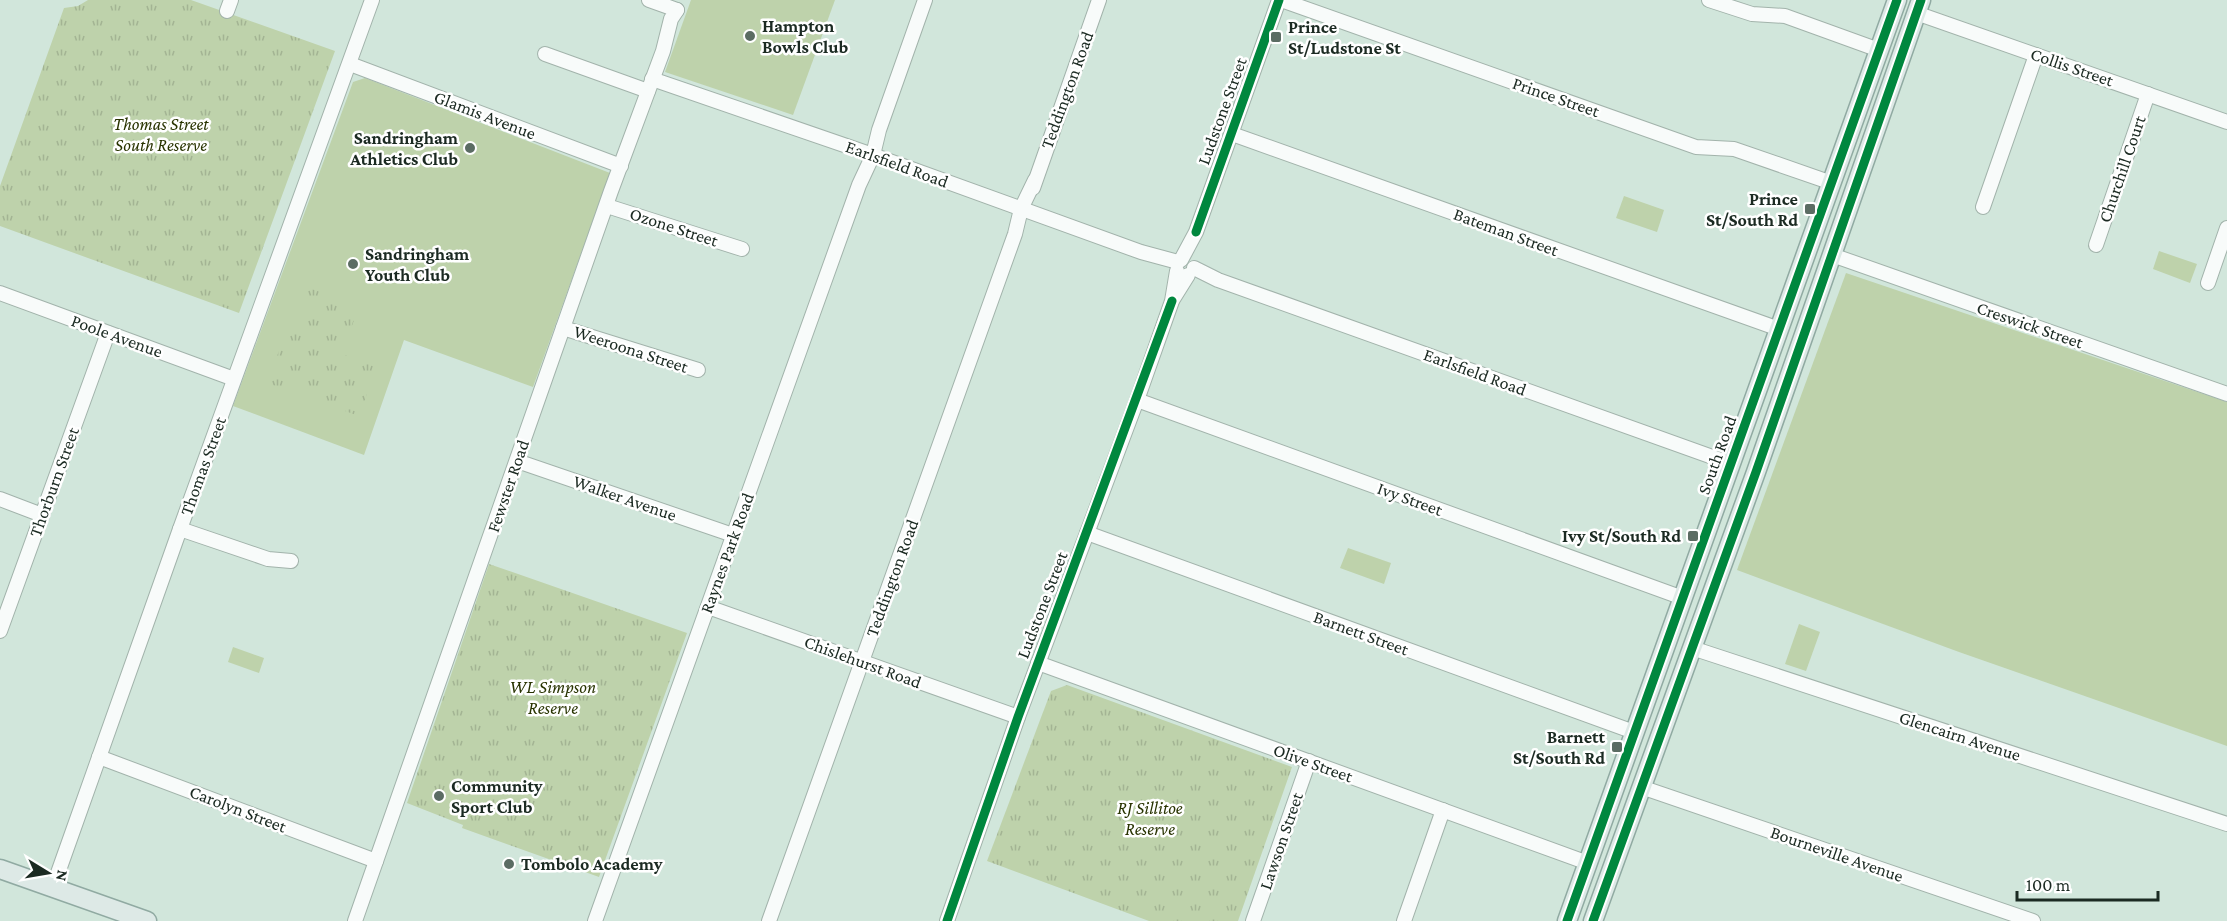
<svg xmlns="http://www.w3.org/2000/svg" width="2227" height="921" viewBox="0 0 2227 921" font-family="'Crimson Pro',serif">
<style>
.grass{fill:#bed2ab}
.park{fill:url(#park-tufts)}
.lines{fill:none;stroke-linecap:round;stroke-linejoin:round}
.minor-casing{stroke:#a2b3ab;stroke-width:16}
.major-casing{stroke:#90aaa2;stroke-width:21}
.minor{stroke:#f8fbfa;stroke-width:14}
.major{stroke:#dde9e6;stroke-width:18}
.cycleway-casing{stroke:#fff;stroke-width:13}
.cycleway{stroke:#00873e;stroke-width:9}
.poi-dot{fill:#5b6c63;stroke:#fff;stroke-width:2}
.labels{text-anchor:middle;stroke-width:5;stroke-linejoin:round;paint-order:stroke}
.poi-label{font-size:18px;font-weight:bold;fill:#1b2a22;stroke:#fff;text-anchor:start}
.street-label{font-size:18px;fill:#1b2a22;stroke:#fff}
.park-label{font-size:18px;font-style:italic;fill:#283300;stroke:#fff}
</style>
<defs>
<pattern id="park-tufts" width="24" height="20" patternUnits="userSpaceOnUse" patternTransform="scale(1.5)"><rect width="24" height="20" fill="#bed2ab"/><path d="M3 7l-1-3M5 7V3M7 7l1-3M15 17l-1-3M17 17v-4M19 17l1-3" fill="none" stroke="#a3b493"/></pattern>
</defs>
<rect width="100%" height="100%" fill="#d1e6db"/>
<g class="grass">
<polygon points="691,0 835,0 793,115 665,72"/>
<polygon points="365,78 610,173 533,387 404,340 364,455 233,406 353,82"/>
<polygon points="1624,196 1664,210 1657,232 1616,218"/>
<polygon points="2159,251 2197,264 2190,283 2153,269"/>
<polygon points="1846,273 2227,402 2227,746 1959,652 1737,570"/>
<polygon points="1348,548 1391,563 1384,584 1340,568"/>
<polygon points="1799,624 1820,632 1806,671 1785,664"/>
<polygon points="233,647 264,658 259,673 228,662"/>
</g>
<g class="park">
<polygon points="88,0 191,0 335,51 239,313 0,226 0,186 64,8 78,6"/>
<polygon points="309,288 359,306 342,354 377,367 359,416 267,383 286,332 293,334"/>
<polygon points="489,564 687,633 599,877 462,828 463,825 407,803"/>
<polygon points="1067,685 1292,767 1238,921 1149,921 987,861 1051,691"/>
</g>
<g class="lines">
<g class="minor-casing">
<g id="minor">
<polyline points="649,0 677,10"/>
<polyline points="1281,0 1696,147 1734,149 1832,183"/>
<polyline points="1709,0 1752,14 1785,16 1879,50"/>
<polyline points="227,11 231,0"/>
<polyline points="1916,13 2227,122"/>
<polyline points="545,54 648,91"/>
<polyline points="350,64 621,166"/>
<polyline points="652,79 873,155 1141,252 1178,262"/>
<polyline points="1232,134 1779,329"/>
<polyline points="1033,188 1099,0"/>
<polyline points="607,206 742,249"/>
<polyline points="1983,207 2036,55"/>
<polyline points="2096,245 2148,94"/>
<polyline points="1832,255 2227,394"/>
<polyline points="1181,260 1196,232 1279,0"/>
<polyline points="1194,268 1218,280 1732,464"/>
<polyline points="2208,283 2227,228"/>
<polyline points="0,293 234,379"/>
<polyline points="1173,299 1188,275"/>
<polyline points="563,328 698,370"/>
<polyline points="1137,400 1683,598"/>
<polyline points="517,461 733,535"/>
<polyline points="0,499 42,515"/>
<polyline points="180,529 268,559 291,561"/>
<polyline points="1087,533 1634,732"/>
<polyline points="708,607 1018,717"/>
<polyline points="0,631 108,333"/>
<polyline points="1692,648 2227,824"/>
<polyline points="1038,663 1588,863"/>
<polyline points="99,757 376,861"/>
<polyline points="1641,787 2033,921"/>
<polyline points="53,887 180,529 372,0"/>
<polyline points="355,921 611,191 663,51 671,19 677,10"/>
<polyline points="595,921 859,185 873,155 879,130 925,0"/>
<polyline points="769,921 1015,234 1021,209 1035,180"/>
<polyline points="947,921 1018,717 1137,400 1172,301 1177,271"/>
<polyline points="1253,921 1309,761"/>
<polyline points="1404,921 1443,810"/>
</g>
</g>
<g class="major-casing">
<g id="major">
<polyline points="0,869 147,921"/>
<polyline points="1567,921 1897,0"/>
<polyline points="1593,921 1756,472 1921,0"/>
</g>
</g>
<use href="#minor" class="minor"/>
<use href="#major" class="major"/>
<g class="cycleway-casing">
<g id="cycleway">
<polyline points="1196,232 1279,0"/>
<polyline points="947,921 1018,717 1172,301"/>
<polyline points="1567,921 1897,0"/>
<polyline points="1593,921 1756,472 1921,0"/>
</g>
</g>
<use href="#cycleway" class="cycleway"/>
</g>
<g class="poi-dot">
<circle cx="750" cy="36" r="6"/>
<rect x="1270" y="31" width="12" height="12" rx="3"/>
<circle cx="470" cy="148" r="6"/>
<rect x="1804" y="203" width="12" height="12" rx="3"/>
<circle cx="353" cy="264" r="6"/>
<rect x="1687" y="530" width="12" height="12" rx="3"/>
<rect x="1611" y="741" width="12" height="12" rx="3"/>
<circle cx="439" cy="796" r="6"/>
<circle cx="509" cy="864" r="6"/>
</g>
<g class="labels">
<g class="poi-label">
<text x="762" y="32">Hampton<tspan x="762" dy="21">Bowls Club</tspan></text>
<text x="1288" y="33">Prince<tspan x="1288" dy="21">St/Ludstone St</tspan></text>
<text x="458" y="144" text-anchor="end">Sandringham<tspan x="458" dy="21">Athletics Club</tspan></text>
<text x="1798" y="205" text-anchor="end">Prince<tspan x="1798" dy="21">St/South Rd</tspan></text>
<text x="365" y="260">Sandringham<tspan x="365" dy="21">Youth Club</tspan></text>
<text x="1681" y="542" text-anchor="end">Ivy St/South Rd</text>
<text x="1605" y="743" text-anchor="end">Barnett<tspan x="1605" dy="21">St/South Rd</tspan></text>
<text x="451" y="792">Community<tspan x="451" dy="21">Sport Club</tspan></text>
<text x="521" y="870">Tombolo Academy</text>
</g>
<g class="street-label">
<text transform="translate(2072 67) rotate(19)" y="6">Collis Street</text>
<text transform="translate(1067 90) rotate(-70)" y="6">Teddington Road</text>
<text transform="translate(1556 97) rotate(19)" y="6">Prince Street</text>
<text transform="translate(1222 111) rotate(-70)" y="6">Ludstone Street</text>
<text transform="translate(485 115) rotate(21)" y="6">Glamis Avenue</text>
<text transform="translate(897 164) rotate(20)" y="6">Earlsfield Road</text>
<text transform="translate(2122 169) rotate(-71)" y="6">Churchill Court</text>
<text transform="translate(674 227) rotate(18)" y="6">Ozone Street</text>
<text transform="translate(1506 232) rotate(20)" y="6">Bateman Street</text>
<text transform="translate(2030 325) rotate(19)" y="6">Creswick Street</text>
<text transform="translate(117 336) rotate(20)" y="6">Poole Avenue</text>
<text transform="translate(631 349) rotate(18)" y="6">Weeroona Street</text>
<text transform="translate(1475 372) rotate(20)" y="6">Earlsfield Road</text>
<text transform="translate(1717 455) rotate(-70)" y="6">South Road</text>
<text transform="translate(203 466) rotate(-70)" y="6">Thomas Street</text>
<text transform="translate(54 482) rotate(-70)" y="6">Thorburn Street</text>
<text transform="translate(508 486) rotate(-71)" y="6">Fewster Road</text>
<text transform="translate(625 498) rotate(19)" y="6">Walker Avenue</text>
<text transform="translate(1410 499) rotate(20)" y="6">Ivy Street</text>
<text transform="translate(727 553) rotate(-70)" y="6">Raynes Park Road</text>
<text transform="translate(892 578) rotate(-70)" y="6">Teddington Road</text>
<text transform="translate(1042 605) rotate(-69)" y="6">Ludstone Street</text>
<text transform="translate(1361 633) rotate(20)" y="6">Barnett Street</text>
<text transform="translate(863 662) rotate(20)" y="6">Chislehurst Road</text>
<text transform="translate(1960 736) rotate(18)" y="6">Glencairn Avenue</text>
<text transform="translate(1313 763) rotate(20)" y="6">Olive Street</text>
<text transform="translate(238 809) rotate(21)" y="6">Carolyn Street</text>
<text transform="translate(1281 841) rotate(-71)" y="6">Lawson Street</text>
<text transform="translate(1837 854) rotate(19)" y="6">Bourneville Avenue</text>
</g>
<g class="park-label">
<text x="161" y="130">Thomas Street<tspan x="161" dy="21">South Reserve</tspan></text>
<text x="553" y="693">WL Simpson<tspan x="553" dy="21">Reserve</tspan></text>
<text x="1150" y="814">RJ Sillitoe<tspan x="1150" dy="21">Reserve</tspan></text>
</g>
</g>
<g transform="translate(48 873) rotate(101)" stroke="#ffffff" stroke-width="4.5" paint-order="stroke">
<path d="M0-4.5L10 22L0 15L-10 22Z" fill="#1b2a22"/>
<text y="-9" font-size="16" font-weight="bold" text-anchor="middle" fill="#1b2a22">N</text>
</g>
<path d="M2017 891v9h141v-9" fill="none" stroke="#1b2a22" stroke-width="3"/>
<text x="2026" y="891" font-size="18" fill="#1b2a22" stroke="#ffffff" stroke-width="4.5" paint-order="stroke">100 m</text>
</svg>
